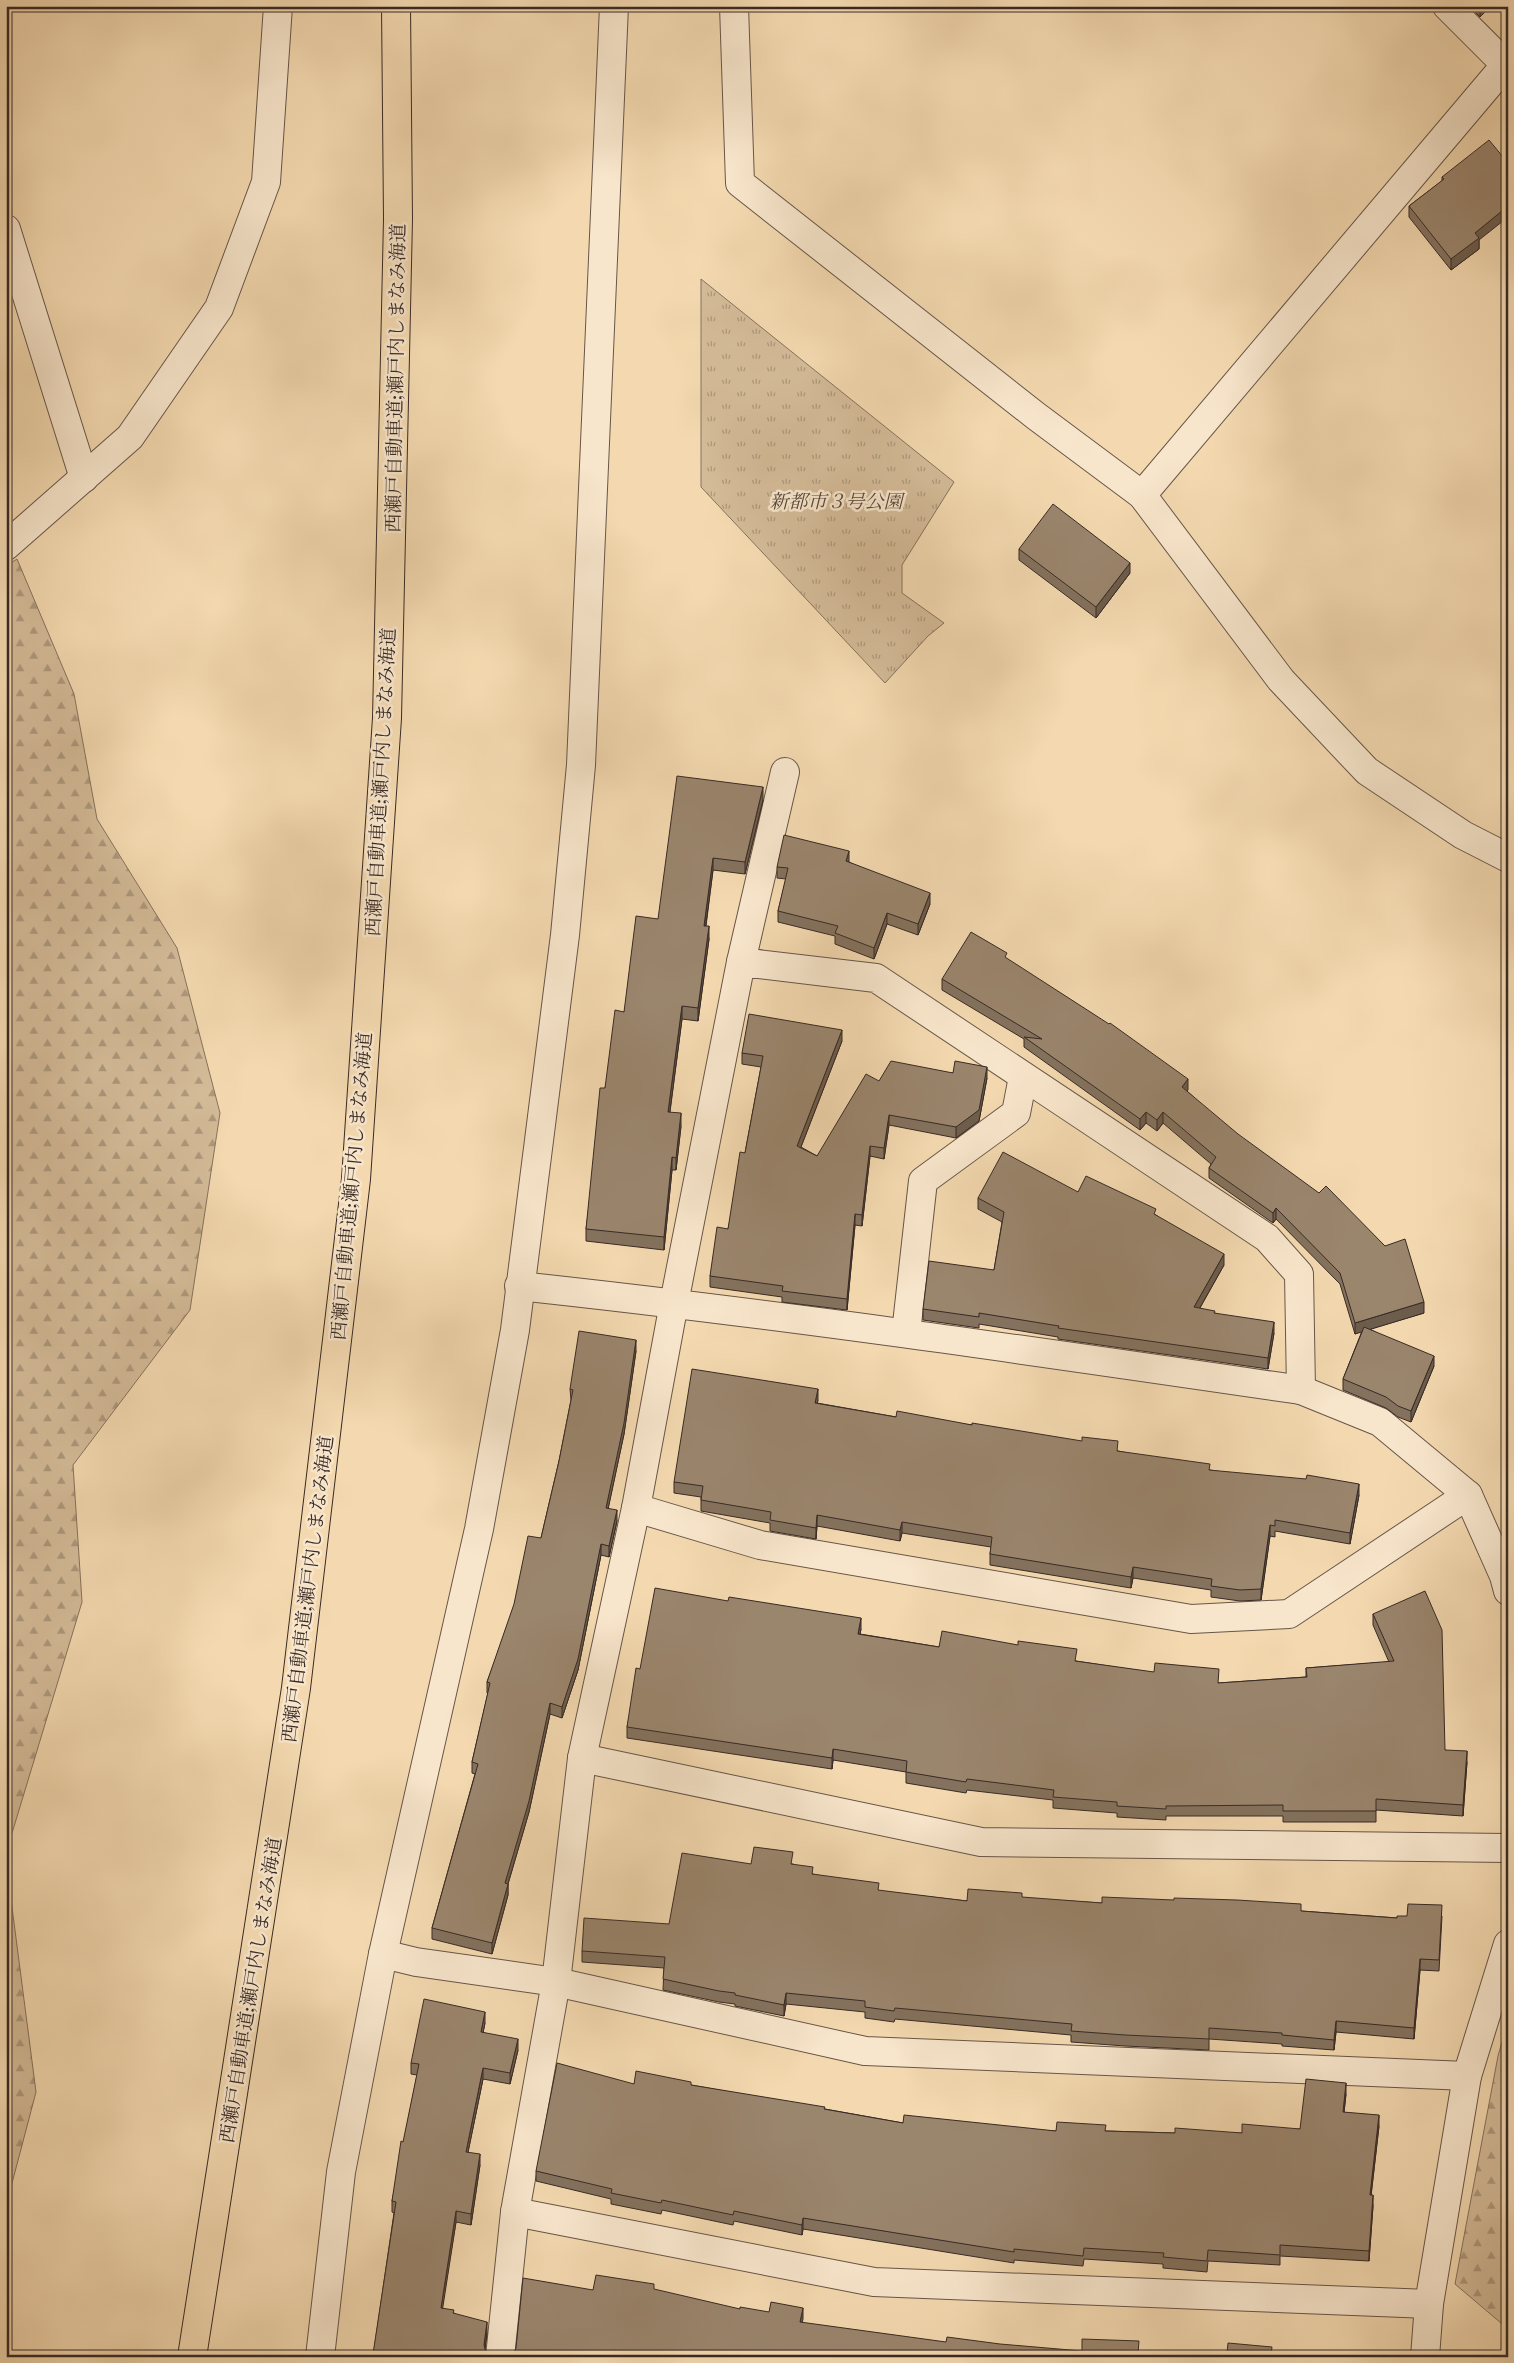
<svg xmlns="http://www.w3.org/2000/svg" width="1514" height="2363" viewBox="0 0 1514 2363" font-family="'Libre Bodoni','Noto Serif JP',serif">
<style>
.forest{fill:url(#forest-firs);stroke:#86725e}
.park{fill:url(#park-tufts);stroke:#86725e}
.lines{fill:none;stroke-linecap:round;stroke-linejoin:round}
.minor-casing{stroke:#675648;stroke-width:30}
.tertiary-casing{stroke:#675648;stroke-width:30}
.motorway-casing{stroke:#382a25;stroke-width:30}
.minor{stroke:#f8e6cc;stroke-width:28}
.tertiary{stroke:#f8e6cc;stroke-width:28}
.motorway{stroke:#f4d9b0;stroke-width:28}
.wall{fill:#84725e;stroke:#382a25}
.shaded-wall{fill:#6c5d4c;stroke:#382a25}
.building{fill:#9a856d;stroke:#382a25}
.labels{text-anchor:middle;stroke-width:5;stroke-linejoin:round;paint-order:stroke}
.street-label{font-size:19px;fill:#382a25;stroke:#f8e6cc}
.park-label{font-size:19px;font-style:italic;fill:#57473c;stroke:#f8e6cc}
</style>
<defs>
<pattern id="forest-firs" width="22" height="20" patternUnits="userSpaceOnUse" patternTransform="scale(1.25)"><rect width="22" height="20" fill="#d4bb98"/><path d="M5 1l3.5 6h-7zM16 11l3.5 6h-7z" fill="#ad987c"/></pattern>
<pattern id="park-tufts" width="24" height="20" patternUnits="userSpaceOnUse" patternTransform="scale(1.25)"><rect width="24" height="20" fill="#d4bb98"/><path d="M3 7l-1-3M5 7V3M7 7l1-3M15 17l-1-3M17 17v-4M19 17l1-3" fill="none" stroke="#ad987c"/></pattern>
</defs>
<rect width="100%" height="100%" fill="#f4d9b0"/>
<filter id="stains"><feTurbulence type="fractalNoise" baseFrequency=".004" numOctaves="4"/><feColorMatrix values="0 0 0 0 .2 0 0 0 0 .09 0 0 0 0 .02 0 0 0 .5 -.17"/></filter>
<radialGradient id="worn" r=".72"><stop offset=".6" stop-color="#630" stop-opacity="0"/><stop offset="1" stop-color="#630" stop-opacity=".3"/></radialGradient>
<g class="forest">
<polygon points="17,559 74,694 97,819 177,948 220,1113 190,1310 73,1465 82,1602 6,1853 6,566"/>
<polygon points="6,1861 36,2092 6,2206"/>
<polygon points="1508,2021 1508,2329 1455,2284 1498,2056"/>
</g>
<polygon class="park" points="701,279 954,482 902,565 902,593 944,623 928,636 885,683 701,487"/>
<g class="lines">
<g class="minor-casing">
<g id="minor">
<polyline points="734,6 740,183 1036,416 1142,495 1281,680 1367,771 1463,835 1508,858"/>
<polyline points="1447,6 1506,65"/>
<polyline points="6,229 84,478"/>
<polyline points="1142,495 1508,62"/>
<polyline points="741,962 785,772"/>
<polyline points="906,1333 923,1181 1016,1113 1023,1077"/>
<polyline points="636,1508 760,1545 1191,1619 1289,1614 1468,1495"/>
<polyline points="582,1758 981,1842 1508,1848"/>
<polyline points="383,1954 416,1962 556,1982 865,2051 1467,2076"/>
<polyline points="515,2212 874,2282 1429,2304"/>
<path d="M 500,2357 L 515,2212 L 556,1982 L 582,1758 L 636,1508 L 674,1303 L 741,962 L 876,978 L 1267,1238 L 1299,1274 L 1301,1390 C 1040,1352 780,1314 519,1286"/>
</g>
</g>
<g class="tertiary-casing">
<g id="tertiary">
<polyline points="6,546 130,437 219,308 266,182 278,6"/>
<polyline points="1301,1390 1380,1422 1468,1495 1504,1576 1508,1591"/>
<polyline points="320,2357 341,2172 383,1954 479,1529 515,1330 565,935 581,765 614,6"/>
<polyline points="1425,2357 1429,2304 1467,2076 1508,1944"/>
</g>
</g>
<g class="motorway-casing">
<polyline id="motorway" points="192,2357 296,1688 356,1179 387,718 398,219 396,6"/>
</g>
<use href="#minor" class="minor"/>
<use href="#tertiary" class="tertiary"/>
<use href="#motorway" class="motorway"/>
</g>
<g class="wall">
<polygon points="1469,6 1491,6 1480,17"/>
<polygon points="1508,163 1479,240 1479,249 1451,270 1409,217 1409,206 1442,181 1442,177"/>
<polygon points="1019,549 1130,573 1096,618 1019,560"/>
<polygon points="763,800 745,874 713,870 706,926 709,939 698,1021 682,1019 670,1112 681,1126 676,1170 672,1170 664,1250 586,1241 586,1229 605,1088 624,1012 658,919"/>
<polygon points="849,862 930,904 918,935 887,924 874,959 835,944 835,936 778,922 778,911 786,879 777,878 777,867"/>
<polygon points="1007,959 1188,1090 1187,1091 1424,1313 1370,1329 1434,1366 1411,1422 1398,1417 1386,1408 1343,1390 1343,1379 1362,1331 1355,1334 1340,1284 1276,1219 1273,1223 1209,1178 1209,1168 1211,1164 1163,1123 1157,1131 1146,1123 1140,1130 1024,1047 1024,1039 942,990 942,979"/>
<polygon points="842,1041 801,1147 817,1156 879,1081 953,1073 987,1078 979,1121 956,1138 889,1125 884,1159 870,1156 862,1226 855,1225 847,1310 782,1302 782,1297 710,1287 710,1276 728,1229 745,1153 761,1067 742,1064 742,1053"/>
<polygon points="1078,1192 1156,1215 1224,1265 1200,1308 1274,1333 1268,1369 1058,1339 1058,1337 979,1324 979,1328 923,1320 923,1309 994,1270 1002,1222 978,1209 978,1198"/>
<polygon points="636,1351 624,1434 608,1508 617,1521 609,1557 601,1555 578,1670 562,1718 550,1714 529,1812 508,1884 508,1895 492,1954 432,1939 432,1928 475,1774 472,1773 472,1762 488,1693 487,1693 487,1682 541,1538 559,1461 571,1400 570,1389"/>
<polygon points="818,1400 817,1403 896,1417 972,1425 1118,1451 1210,1470 1359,1495 1350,1544 1275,1531 1275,1537 1270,1536 1261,1600 1240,1601 1211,1597 1211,1590 1133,1578 1131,1588 990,1565 990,1554 991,1547 902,1533 900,1541 817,1526 816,1539 770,1531 770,1523 701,1511 701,1497 674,1493 674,1482"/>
<polygon points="1373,1614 1445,1750 1467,1762 1463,1816 1376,1810 1376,1822 1283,1822 1283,1816 1166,1816 1166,1820 1117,1817 1117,1813 1053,1808 1053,1800 967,1790 966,1793 906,1783 906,1772 833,1760 832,1769 627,1738 627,1727 640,1669 861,1629 860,1634 939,1647 1076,1661 1219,1683 1306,1677 1306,1668 1389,1662 1373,1625"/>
<polygon points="751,1864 793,1864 813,1874 879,1891 967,1901 1022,1898 1102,1903 1301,1911 1397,1918 1442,1916 1439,1971 1420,1970 1414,2039 1336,2032 1334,2050 1282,2046 1282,2044 1209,2039 1209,2050 1125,2046 1071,2042 1071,2035 895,2019 894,2022 865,2018 865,2012 786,2004 784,2016 735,2006 735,2004 719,2002 663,1990 664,1968 582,1962 582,1951 669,1924"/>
<polygon points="485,2023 483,2032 518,2050 510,2084 483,2079 468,2152 480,2165 471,2225 456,2222 442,2308 454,2313 487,2333 485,2349 486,2353 489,2357 373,2357 394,2213 392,2212 392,2201 417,2075 411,2074 411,2063"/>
<polygon points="634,2084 691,2085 903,2123 1056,2131 1106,2131 1175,2133 1242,2133 1300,2129 1346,2094 1344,2112 1379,2126 1371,2195 1373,2206 1369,2261 1280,2256 1280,2265 1208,2261 1207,2272 1163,2268 1163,2264 1084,2259 1083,2266 1014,2260 1014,2263 803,2229 802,2235 734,2221 733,2225 662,2210 661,2214 611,2204 611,2199 536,2181 536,2171"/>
</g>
<g class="shaded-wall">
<polygon points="1480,6 1491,6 1480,17"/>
<polygon points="1508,206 1508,217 1479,240 1479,249 1451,270 1451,259 1475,233"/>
<polygon points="1130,563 1130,573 1096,618 1096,607"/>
<polygon points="763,787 763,800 745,874 745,862"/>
<polygon points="849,851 849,862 846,861"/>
<polygon points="713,858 713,870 704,938 704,926"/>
<polygon points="930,893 930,904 918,935 918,924"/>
<polygon points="887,913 887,924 874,959 874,948"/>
<polygon points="709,926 709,939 698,1021 698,1008"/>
<polygon points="682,1006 682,1019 668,1125 668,1112"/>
<polygon points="842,1030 842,1041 797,1157 797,1146"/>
<polygon points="987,1067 987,1078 979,1121 956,1138 956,1127"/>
<polygon points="1188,1079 1188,1090 1182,1097 1182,1087"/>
<polygon points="1146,1112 1146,1123 1140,1130 1140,1119"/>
<polygon points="1163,1112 1163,1123 1157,1131 1157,1120"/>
<polygon points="681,1113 681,1126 676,1170 676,1158"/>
<polygon points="889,1115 889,1125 884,1159 884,1148"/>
<polygon points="870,1146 870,1156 862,1226 862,1215"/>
<polygon points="672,1157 672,1170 664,1250 664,1237"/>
<polygon points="1276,1208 1276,1219 1273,1223 1273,1213"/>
<polygon points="855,1214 855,1225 847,1310 847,1299"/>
<polygon points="1224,1254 1224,1265 1194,1318 1194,1307"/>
<polygon points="1424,1302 1424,1313 1355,1334 1355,1323"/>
<polygon points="1274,1322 1274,1333 1268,1369 1268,1358"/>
<polygon points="636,1340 636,1351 624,1434 606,1519 606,1508"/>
<polygon points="1434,1356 1434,1366 1411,1422 1411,1411"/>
<polygon points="818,1389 818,1400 815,1414 815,1403"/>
<polygon points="1359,1484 1359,1495 1350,1544 1350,1533"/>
<polygon points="617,1510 617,1521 609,1557 609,1546"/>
<polygon points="817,1515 817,1526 816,1539 816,1528"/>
<polygon points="902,1522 902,1533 900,1541 900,1530"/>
<polygon points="1270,1525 1270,1536 1261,1600 1261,1589"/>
<polygon points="601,1544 601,1555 578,1670 562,1718 562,1707"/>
<polygon points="1133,1567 1133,1578 1131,1588 1131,1577"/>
<polygon points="861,1618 861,1629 858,1645 858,1634"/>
<polygon points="550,1703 550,1714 529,1812 505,1894 505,1883"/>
<polygon points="833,1749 833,1760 832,1769 832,1758"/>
<polygon points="1467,1751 1467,1762 1463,1816 1463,1805"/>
<polygon points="508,1884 508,1895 492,1954 492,1943"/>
<polygon points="1420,1959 1420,1970 1414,2039 1414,2028"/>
<polygon points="786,1993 786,2004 784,2016 784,2005"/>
<polygon points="485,2012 485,2023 481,2043 481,2032"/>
<polygon points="1336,2021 1336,2032 1334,2050 1334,2040"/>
<polygon points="518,2039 518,2050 510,2084 510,2073"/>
<polygon points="483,2068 483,2079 466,2162 466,2152"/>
<polygon points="1346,2083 1346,2094 1343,2122 1343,2112"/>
<polygon points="1379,2115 1379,2126 1370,2205 1370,2195"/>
<polygon points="480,2154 480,2165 471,2225 471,2214"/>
<polygon points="1373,2195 1373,2206 1369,2261 1369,2251"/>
<polygon points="456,2211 456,2222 441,2319 441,2308"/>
<polygon points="803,2218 803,2229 802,2235 802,2225"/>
<polygon points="803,2308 803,2319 800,2333 800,2322"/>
<polygon points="487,2322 487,2333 484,2356 484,2345"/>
</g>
<g class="building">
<polygon points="1489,140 1508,163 1508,206 1475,233 1479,238 1451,259 1409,206 1444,179 1442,177"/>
<polygon points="1053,504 1130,563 1096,607 1019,549"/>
<polygon points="677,776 763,787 745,862 713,858 704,926 709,926 698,1008 682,1006 668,1112 681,1113 676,1158 672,1157 664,1237 586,1229 600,1088 605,1088 615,1010 624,1012 636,916 658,919"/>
<polygon points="784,835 849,851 846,861 930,893 918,924 887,913 874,948 835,933 838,926 778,911 788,868 777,867"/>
<polygon points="971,932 1007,953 1005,957 1109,1024 1110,1023 1188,1079 1182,1087 1238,1134 1319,1193 1326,1186 1385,1246 1405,1239 1424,1302 1355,1323 1340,1273 1276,1208 1273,1213 1209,1168 1216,1157 1163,1112 1157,1120 1146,1112 1140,1119 1024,1037 1042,1039 942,979"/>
<polygon points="749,1014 842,1030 797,1146 817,1156 866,1074 879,1081 891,1061 953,1073 955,1061 987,1067 979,1110 956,1127 889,1115 884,1148 870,1146 862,1215 855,1214 847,1299 782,1291 783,1286 710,1276 717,1227 728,1229 740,1152 745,1153 763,1056 742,1053"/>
<polygon points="1003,1152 1078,1192 1086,1176 1156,1209 1154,1214 1224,1254 1194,1307 1215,1311 1214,1313 1274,1322 1268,1358 1058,1328 1059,1326 979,1313 979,1317 923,1309 929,1261 994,1270 1004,1212 978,1198"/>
<polygon points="1364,1327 1434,1356 1411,1411 1398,1406 1386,1397 1343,1379"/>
<polygon points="579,1331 636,1340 624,1423 606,1508 617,1510 609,1546 601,1544 578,1659 562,1707 550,1703 529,1801 505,1883 508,1884 492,1943 432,1928 478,1764 472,1762 490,1683 487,1682 514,1604 528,1536 541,1538 559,1461 573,1390 570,1389"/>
<polygon points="692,1369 818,1389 815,1403 896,1417 897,1411 972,1425 972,1423 1082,1441 1082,1437 1118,1441 1117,1451 1210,1464 1209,1470 1306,1479 1307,1475 1359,1484 1350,1533 1275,1520 1275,1526 1270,1525 1261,1589 1240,1590 1211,1586 1212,1579 1133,1567 1131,1577 990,1554 992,1537 902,1522 900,1530 817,1515 816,1528 770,1520 771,1512 701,1500 703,1486 674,1482"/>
<polygon points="655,1588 728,1601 729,1597 861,1618 858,1634 939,1647 942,1631 1018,1645 1018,1641 1077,1649 1075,1661 1154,1672 1155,1663 1219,1669 1218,1683 1307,1677 1306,1668 1394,1661 1373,1614 1425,1591 1442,1630 1445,1750 1467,1751 1463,1805 1376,1799 1376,1811 1283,1811 1283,1805 1166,1806 1166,1809 1117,1806 1117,1802 1053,1797 1054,1790 967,1779 966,1782 906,1772 907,1761 833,1749 832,1758 627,1727 636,1668 640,1669"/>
<polygon points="754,1847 793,1852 791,1864 813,1867 812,1874 879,1883 878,1890 967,1901 968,1889 1022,1893 1022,1897 1102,1903 1102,1897 1174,1900 1174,1898 1237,1900 1301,1904 1301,1911 1397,1918 1397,1916 1407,1916 1408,1904 1442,1905 1439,1960 1420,1959 1414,2028 1336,2021 1334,2040 1282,2035 1282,2033 1209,2028 1209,2039 1125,2035 1071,2031 1072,2024 895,2008 894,2011 865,2007 865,2001 786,1993 784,2005 735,1995 735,1993 719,1991 663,1979 665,1957 582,1951 584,1918 669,1924 682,1853 751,1864"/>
<polygon points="424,1999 485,2012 481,2032 518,2039 510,2073 483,2068 466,2152 480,2154 471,2214 456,2211 441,2308 454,2310 453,2313 487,2322 484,2345 486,2353 489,2357 378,2357 379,2355 373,2354 396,2202 392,2201 401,2141 403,2142 419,2064 411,2063"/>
<polygon points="557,2063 634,2084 636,2071 691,2082 691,2085 825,2107 824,2109 903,2123 904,2115 1056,2131 1057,2122 1106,2125 1105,2131 1175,2133 1175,2128 1242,2133 1242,2124 1300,2129 1306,2079 1346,2083 1343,2112 1379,2115 1370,2195 1373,2195 1369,2251 1280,2245 1280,2255 1208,2250 1207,2261 1163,2257 1164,2253 1084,2248 1083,2256 1014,2249 1014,2252 803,2218 802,2225 734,2211 733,2215 662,2200 661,2203 611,2193 612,2189 536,2171"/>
<polygon points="596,2275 654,2284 654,2289 740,2309 740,2307 769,2312 771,2302 803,2308 800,2322 946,2342 947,2337 1000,2344 1082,2351 1082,2339 1139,2341 1138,2353 1227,2353 1228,2343 1272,2347 1271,2355 1307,2357 510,2357 513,2355 516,2348 523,2278 593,2290"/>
</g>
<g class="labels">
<g class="street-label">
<text transform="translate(395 378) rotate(-89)" y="7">西瀬戸自動車道;瀬戸内しまなみ海道</text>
<text transform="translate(380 782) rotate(-87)" y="7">西瀬戸自動車道;瀬戸内しまなみ海道</text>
<text transform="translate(351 1186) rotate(-85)" y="7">西瀬戸自動車道;瀬戸内しまなみ海道</text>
<text transform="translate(307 1589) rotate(-83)" y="7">西瀬戸自動車道;瀬戸内しまなみ海道</text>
<text transform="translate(250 1990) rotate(-81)" y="7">西瀬戸自動車道;瀬戸内しまなみ海道</text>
</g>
<g class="park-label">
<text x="836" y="508">新都市３号公園</text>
</g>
</g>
<rect width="1514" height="2363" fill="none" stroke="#f4d9b0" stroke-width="25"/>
<rect x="8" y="8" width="1499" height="2348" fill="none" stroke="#382a25" stroke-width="2.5"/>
<rect x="12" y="12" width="1489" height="2338" fill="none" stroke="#382a25"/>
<rect width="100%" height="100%" filter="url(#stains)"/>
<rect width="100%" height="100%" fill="url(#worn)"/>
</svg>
